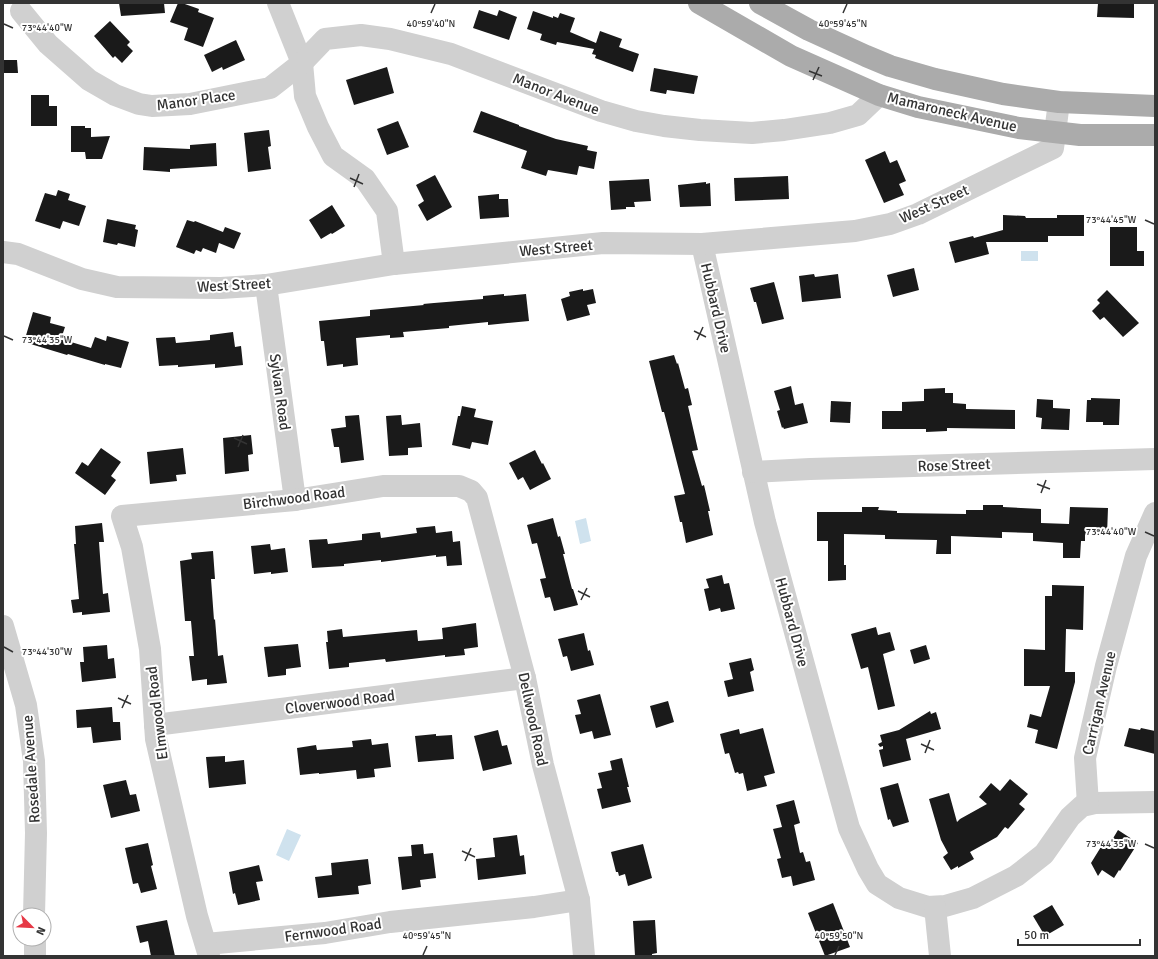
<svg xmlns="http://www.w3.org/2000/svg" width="1158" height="959" viewBox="0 0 1158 959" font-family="Signika,sans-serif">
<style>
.water{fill:#cfe2ee}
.building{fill:#1a1a1a}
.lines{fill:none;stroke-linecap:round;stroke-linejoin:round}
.minor{stroke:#d0d0d0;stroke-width:22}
.major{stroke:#ababab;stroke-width:22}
.ticks{fill:none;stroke:#333;stroke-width:1.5}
.labels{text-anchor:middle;stroke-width:4;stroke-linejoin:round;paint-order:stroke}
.street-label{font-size:15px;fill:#333;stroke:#fff}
.ticks-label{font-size:10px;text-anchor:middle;fill:#333;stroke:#fff;stroke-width:4;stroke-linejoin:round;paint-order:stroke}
</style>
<rect width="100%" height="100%" fill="#fff"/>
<g class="water">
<rect x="1021" y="251" width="17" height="10"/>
<polygon points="586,518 591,541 580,544 575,521"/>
<polygon points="287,829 301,835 289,861 276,855"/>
</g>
<g class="building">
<polygon points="119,3 164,3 165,13 121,16"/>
<polygon points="178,3 182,3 199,9 198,12 214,18 203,47 184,40 188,28 170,22"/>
<polygon points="1098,3 1134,3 1134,18 1097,17"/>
<polygon points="479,10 497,16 499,10 517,17 509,40 473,28"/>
<polygon points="533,11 553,18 553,16 558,18 560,13 575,18 570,32 596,43 600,31 622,39 619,47 639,54 633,72 595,58 596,55 592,54 594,49 557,42 556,45 540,40 542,34 527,29"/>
<polygon points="110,21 130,42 127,45 133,51 122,63 115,56 113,58 94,36"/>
<polygon points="236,40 245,60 223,70 222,67 212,72 204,55"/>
<polygon points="3,60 17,60 18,73 3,73"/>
<polygon points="387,67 394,93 354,105 346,80"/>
<polygon points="654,68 698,76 694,94 667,90 666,94 650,91"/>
<polygon points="31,95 49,95 49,106 57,106 57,126 31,126"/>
<polygon points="481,111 519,125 519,126 556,139 588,146 587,150 597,152 594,169 579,166 577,175 548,170 546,176 521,168 527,151 473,132"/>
<polygon points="398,121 409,147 387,155 377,129"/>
<polygon points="71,126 85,126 85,128 91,128 91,137 110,136 102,159 86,159 85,152 71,152"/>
<polygon points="269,130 271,146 268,147 271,169 248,172 244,133"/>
<polygon points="216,143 217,166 170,169 170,172 143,170 144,147 190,149 190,145"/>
<polygon points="885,151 890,163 897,160 906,181 899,184 904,195 884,203 865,160"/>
<polygon points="435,175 452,207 427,221 418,205 424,201 416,185"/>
<polygon points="788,176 789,199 735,201 734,178"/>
<polygon points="649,179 651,201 634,202 635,207 626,207 626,209 611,210 609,181"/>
<polygon points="706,182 706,184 710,183 711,206 680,207 678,185"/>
<polygon points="58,190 70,194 68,200 86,206 79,226 63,221 60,229 35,221 45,193 56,196"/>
<polygon points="499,194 499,199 508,199 509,217 480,219 478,196"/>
<polygon points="332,205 345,226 332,234 331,233 321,239 309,220"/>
<polygon points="1003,215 1025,216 1026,218 1057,218 1057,215 1084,215 1084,236 1048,236 1048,242 986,242 989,254 955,263 949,242 973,236 974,238 1003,230"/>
<polygon points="107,219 136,225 135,229 138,230 135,247 118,243 117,245 103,242"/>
<polygon points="187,220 194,222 195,221 223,232 225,227 241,233 234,249 219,243 216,253 203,248 201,252 196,250 194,254 176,247"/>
<polygon points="1110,227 1137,227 1137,251 1144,251 1144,266 1110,266"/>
<polygon points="914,268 919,290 893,297 887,275"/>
<polygon points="814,274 815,277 838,274 841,298 802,302 799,276"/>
<polygon points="774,282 784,319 762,324 756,302 754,302 750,288"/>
<polygon points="583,289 583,291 593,289 596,303 587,305 590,315 567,321 561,299 570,296 569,292"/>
<polygon points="1107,290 1139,323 1123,337 1104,317 1100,320 1092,311 1100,303 1097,300"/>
<polygon points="504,294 504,296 526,294 529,321 488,325 488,322 449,326 449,328 403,332 404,337 390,338 390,335 356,338 358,365 343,367 343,364 327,366 324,341 321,341 319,321 370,316 370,310 424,305 423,304 434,303 483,299 483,296"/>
<polygon points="33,312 51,317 50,323 65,327 61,339 91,348 95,337 106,341 107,336 129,342 121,368 105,364 105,365 68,354 67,355 24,342"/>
<polygon points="233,332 235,347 241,346 243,365 215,368 215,364 178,367 178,365 159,366 156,338 175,337 176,343 210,340 210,335"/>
<polygon points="674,355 677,364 678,363 685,389 688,388 692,405 688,406 698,450 692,451 702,486 704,485 710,511 708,511 713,535 686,543 682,522 680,522 674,496 685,494 664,412 662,412 649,361"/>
<polygon points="791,386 795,405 803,403 808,423 784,429 783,427 782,428 777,411 780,410 774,391"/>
<polygon points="945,388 945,393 953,393 953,403 966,404 966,409 1015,410 1015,429 947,428 947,431 926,432 926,429 882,429 882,411 902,411 902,402 924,401 924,389"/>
<polygon points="1091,398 1120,399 1119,425 1103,425 1103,422 1086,422 1087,400 1091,400"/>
<polygon points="1037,399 1053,400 1053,408 1070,409 1069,430 1041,429 1042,418 1036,417"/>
<polygon points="831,401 851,402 850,423 830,422"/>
<polygon points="462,406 476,409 474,417 493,421 488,445 472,442 470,449 452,445 458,416 460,416"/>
<polygon points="359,415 364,460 341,463 339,447 334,447 331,429 346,427 345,416"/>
<polygon points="401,415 402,425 420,423 422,447 408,448 408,455 389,456 386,416"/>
<polygon points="251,435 253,454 248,455 249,471 225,474 223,438"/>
<polygon points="101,448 121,462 111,476 116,480 105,495 75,473 82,462 88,466"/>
<polygon points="183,448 186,474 176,475 177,481 150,484 147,452"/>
<polygon points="535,450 542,464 543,463 551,479 530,490 523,477 518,480 509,463"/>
<polygon points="983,505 1003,505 1003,507 1041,509 1041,523 1069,524 1070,507 1108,508 1107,535 1085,535 1085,541 1081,541 1080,558 1063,558 1063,543 1033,541 1033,533 1002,532 1002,538 951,536 951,554 936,554 937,540 885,539 885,535 844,534 844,565 846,565 846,580 828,581 828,541 817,541 817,512 862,512 862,507 879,507 878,510 897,511 897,513 966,514 966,510 983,510"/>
<polygon points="553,518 558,537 560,536 565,554 563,554 572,589 573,589 578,605 554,611 550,597 545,598 540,579 546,578 537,543 532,544 527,525"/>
<polygon points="102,523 104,542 99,542 101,570 103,594 108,593 110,612 82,615 82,612 73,613 71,600 79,599 74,544 76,544 75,526"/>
<polygon points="435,526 436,533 452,531 453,542 460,541 462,565 447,566 446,556 436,557 436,555 381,562 381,560 344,564 344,566 312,568 309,540 327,539 328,544 362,540 362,534 380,532 381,538 417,533 416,528"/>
<polygon points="270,544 271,550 285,548 288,572 271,574 271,572 254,574 251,546"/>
<polygon points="213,551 215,579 211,579 214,620 215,619 218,656 223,655 227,683 207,685 207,679 192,681 189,656 194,656 191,621 185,621 180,561 192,559 191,553"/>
<polygon points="722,575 724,584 729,583 735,609 721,612 720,608 709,611 704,589 709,588 706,579"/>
<polygon points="1052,585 1084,586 1083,630 1066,629 1065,672 1075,672 1075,682 1057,749 1035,743 1038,730 1027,727 1030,714 1041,717 1050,686 1024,686 1024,649 1045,650 1045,596 1052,596"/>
<polygon points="476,623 478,647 464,649 465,655 445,657 445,655 386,662 385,659 349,663 349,667 329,669 326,642 328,642 327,631 342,629 343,637 417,630 418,641 443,639 442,628"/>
<polygon points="876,627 878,635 890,632 895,650 883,654 895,706 878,710 868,667 861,669 851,634"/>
<polygon points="584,633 588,651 590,650 594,665 571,671 567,656 563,657 558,639"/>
<polygon points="298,644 301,667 286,669 286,675 268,677 264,647"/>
<polygon points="107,645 108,659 114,658 116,678 82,682 80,662 84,662 83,647"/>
<polygon points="926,645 930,659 914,664 910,650"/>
<polygon points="751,658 754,670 750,672 754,691 728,697 724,681 733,679 729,663"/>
<polygon points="600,694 611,735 594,739 592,731 580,734 575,715 581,714 577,700"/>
<polygon points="668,701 674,722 656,728 650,706"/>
<polygon points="112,707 113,722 120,722 121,740 93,743 91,727 77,728 76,710"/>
<polygon points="930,711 931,714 936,712 941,729 906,739 911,760 883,767 879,750 883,749 883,746 880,747 878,744 882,742 880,735 899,730"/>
<polygon points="763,728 775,773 764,776 767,786 747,791 743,773 739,774 738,772 735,773 729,753 725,754 720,734 739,729 740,734"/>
<polygon points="1129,728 1140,730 1141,728 1155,731 1155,754 1124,746"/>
<polygon points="498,730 502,746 507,745 512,764 483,771 474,736"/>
<polygon points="436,734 436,736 452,735 454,759 418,762 415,736"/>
<polygon points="371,739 372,745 388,743 391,767 374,769 375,777 357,779 356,770 319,774 319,773 300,775 297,748 316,745 317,750 353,747 352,741"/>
<polygon points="225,756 225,762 244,760 246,784 209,788 206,757"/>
<polygon points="622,758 629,787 627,787 631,802 602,809 597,789 602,788 598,773 612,770 610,761"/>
<polygon points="1010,779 1028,794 1019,804 1025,809 1008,829 1005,827 997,837 970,852 974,859 958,868 958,866 951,870 943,857 948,853 941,840 929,799 949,793 957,822 960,819 987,804 979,797 991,783 1000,791"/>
<polygon points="126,780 130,795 136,794 140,811 111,818 103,785"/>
<polygon points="898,783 909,822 893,827 890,819 888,820 880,788"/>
<polygon points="794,800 800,823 794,825 800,853 803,852 806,862 810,861 815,880 793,886 791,876 782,878 777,859 781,858 773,829 782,827 776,805"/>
<polygon points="1118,830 1138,843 1120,871 1119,870 1114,878 1102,870 1098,876 1091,863 1104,842 1109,845"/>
<polygon points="517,835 520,856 524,855 526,874 478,880 476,859 495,857 493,838"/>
<polygon points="148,843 153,865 151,866 157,889 141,893 138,883 133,884 125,848"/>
<polygon points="423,844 424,854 433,853 436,878 420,880 421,887 402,890 398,857 412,856 411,845"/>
<polygon points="643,844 652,878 628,886 625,874 619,876 618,872 616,872 611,852"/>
<polygon points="368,859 371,884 358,886 359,894 318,898 315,877 332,875 331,863"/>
<polygon points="259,865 263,881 256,882 260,900 238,905 235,893 233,894 229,872"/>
<polygon points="833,903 850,947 825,956 808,913"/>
<polygon points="1052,905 1064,925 1045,936 1033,916"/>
<polygon points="167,920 175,956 151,956 148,941 140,943 136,926"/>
<polygon points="655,920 657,953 652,954 652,956 635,956 633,921"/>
</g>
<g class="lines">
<g class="minor">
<polyline points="278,3 302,63 305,96 318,127 333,156 365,179 387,211 394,264"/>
<polyline points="21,11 48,44 89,80 115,95 139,104 152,106 190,104 270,88 302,63 325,39 361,35 390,39 451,54 601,111 636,121 664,126 700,130 752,133 784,130 830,123 858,115 879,95"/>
<polyline points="702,244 765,522 810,687 849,828 868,869 877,884 899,898 928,907 945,906 973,898 1016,876 1044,854 1070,817 1082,806 1095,803 1155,802"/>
<polyline points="3,252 18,254 82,279 117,287 221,288 266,285 394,264 603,243 702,244 855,231 890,224 918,214 1053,148 1059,102"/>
<polyline points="266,285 295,500"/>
<polyline points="753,472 810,469 1155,459"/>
<polyline points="3,626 26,705 34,761 36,833 34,915"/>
<polyline points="155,725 525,678"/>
<polyline points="1088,804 1085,758 1106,666 1136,556 1155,513"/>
<polyline points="935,907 940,956"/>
<polyline points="35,939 35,956"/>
<polyline points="206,944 325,933 390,922 534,907 579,900"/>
<polyline points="209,956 197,916 156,739 150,649 132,547 122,516 295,500 383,486 459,486 471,491 477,498 525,678 543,765 579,900 584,956"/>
</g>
<g class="major">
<polyline points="699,3 791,56 879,95 918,107 1019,128 1080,135 1155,135"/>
<polyline points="760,3 809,30 866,56 890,66 935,79 1003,94 1059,102 1155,106"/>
</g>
</g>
<path class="ticks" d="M 431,13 L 435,4M 843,13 L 847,4M 4,24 L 13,28M 809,71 L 822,76M 813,80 L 819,67M 350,178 L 363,184M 354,187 L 359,174M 1145,220 L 1154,224M 694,331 L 706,337M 4,336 L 13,340M 697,340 L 703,327M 234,438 L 247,444M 238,447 L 243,435M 1037,484 L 1050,489M 1041,493 L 1046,480M 1145,532 L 1154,536M 578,591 L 590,597M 581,600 L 587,588M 4,647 L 13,652M 118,698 L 131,704M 122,708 L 128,695M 921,744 L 934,750M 925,753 L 930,740M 1145,844 L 1154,848M 462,851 L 475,857M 465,861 L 471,848M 423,955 L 427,946M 835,955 L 839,946"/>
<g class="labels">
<g class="street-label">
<text transform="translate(556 94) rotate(21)" y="5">Manor Avenue</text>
<text transform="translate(196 100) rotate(-8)" y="5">Manor Place</text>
<text transform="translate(952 112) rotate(13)" y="5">Mamaroneck Avenue</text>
<text transform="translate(934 204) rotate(-24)" y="5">West Street</text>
<text transform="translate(556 248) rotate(-5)" y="5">West Street</text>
<text transform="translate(234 285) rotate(-3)" y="5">West Street</text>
<text transform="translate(716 308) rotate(77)" y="5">Hubbard Drive</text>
<text transform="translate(280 392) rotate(82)" y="5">Sylvan Road</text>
<text transform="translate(954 465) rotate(-2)" y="5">Rose Street</text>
<text transform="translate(294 498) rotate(-7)" y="5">Birchwood Road</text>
<text transform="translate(792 622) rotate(75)" y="5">Hubbard Drive</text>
<text transform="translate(340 702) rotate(-7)" y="5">Cloverwood Road</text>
<text transform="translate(1099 703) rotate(-77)" y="5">Carrigan Avenue</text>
<text transform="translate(157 713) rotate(-97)" y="5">Elmwood Road</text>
<text transform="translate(533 719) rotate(78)" y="5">Dellwood Road</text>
<text transform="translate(31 769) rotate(-94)" y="5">Rosedale Avenue</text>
<text transform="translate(333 930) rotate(-8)" y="5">Fernwood Road</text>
</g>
</g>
<g class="ticks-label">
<text x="431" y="27">40°59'40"N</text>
<text x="843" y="27">40°59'45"N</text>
<text x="47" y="31">73°44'40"W</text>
<text x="1111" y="223">73°44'45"W</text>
<text x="47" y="343">73°44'35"W</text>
<text x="1111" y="535">73°44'40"W</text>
<text x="47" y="655">73°44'30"W</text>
<text x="1111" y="847">73°44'35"W</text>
<text x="427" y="939">40°59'45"N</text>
<text x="839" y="939">40°59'50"N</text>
</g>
<rect width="1158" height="959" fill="none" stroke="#333333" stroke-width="8"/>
<g transform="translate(32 927) rotate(114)"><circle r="19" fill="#ffffff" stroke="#adadad"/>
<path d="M0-3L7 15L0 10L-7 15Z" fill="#e63946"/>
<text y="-6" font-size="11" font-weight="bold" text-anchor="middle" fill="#333333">N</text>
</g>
<path d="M1018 939v6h122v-6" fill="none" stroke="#333333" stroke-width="2"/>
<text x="1024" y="939" font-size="12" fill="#333333" stroke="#ffffff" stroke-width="3" paint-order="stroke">50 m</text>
</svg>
